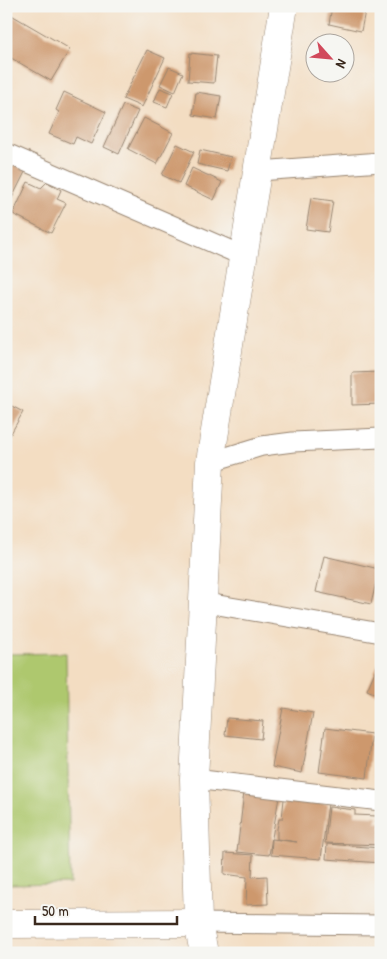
<svg xmlns="http://www.w3.org/2000/svg" width="387" height="959" viewBox="0 0 387 959" font-family="'Patrick Hand',sans-serif">
<style>
.green{fill:#aec86e;stroke:#747946}
.building{fill:#cd986d}
.lines{fill:none;stroke-linecap:round;stroke-linejoin:round}
.minor-casing{stroke:#978470;stroke-width:21}
.secondary-casing{stroke:#978470;stroke-width:29}
.primary-casing{stroke:#978470;stroke-width:29}
.minor{stroke:#fff;stroke-width:19}
.secondary{stroke:#fff;stroke-width:28}
.primary{stroke:#fff;stroke-width:28}
</style>
<rect width="100%" height="100%" fill="#f6f6f2"/>
<filter id="ink" filterUnits="userSpaceOnUse"><feTurbulence type="fractalNoise" baseFrequency=".02" numOctaves="2"/><feDisplacementMap in="SourceGraphic" scale="10" xChannelSelector="R" yChannelSelector="G"/><feConvolveMatrix kernelMatrix="1 2 1 2 8 2 1 2 1" color-interpolation-filters="sRGB"/></filter>
<filter id="wash" filterUnits="userSpaceOnUse"><feTurbulence type="fractalNoise" baseFrequency=".0096" numOctaves="4" result="noise"/><feDisplacementMap in="SourceGraphic" scale="20" xChannelSelector="R" yChannelSelector="G"/><feGaussianBlur stdDeviation="1.12" result="paint"/><feColorMatrix in="noise" values="0 0 0 0 0 0 0 0 0 0 0 0 0 0 0 0 0 1.4 0 .05"/><feComposite in="paint" operator="in"/></filter>
<g filter="url(#wash)">
<rect width="100%" height="100%" fill="#f3ddc2"/>
<polygon class="green" points="66,653 70,884 6,885 6,654"/>
<g id="blocks">
<g class="building">
<polygon points="332,6 366,6 361,31 329,24"/>
<polygon points="8,13 70,49 51,81 6,55 6,17"/>
<polygon points="147,50 165,58 142,107 123,99"/>
<polygon points="190,53 217,56 214,83 188,81"/>
<polygon points="169,67 183,73 175,92 160,85"/>
<polygon points="160,88 173,93 167,107 154,102"/>
<polygon points="64,92 106,112 91,144 76,137 73,144 49,134 59,112 56,110"/>
<polygon points="196,92 221,96 217,119 193,115"/>
<polygon points="123,105 138,111 119,154 104,147"/>
<polygon points="144,118 173,133 157,164 128,149"/>
<polygon points="177,144 194,152 179,183 162,175"/>
<polygon points="200,150 231,157 227,171 197,164"/>
<polygon points="6,160 26,170 6,210"/>
<polygon points="192,168 222,182 214,200 184,186"/>
<polygon points="28,182 41,188 47,182 61,190 57,199 66,203 51,233 13,214"/>
<polygon points="311,198 333,201 328,232 306,229"/>
<polygon points="381,372 381,404 352,405 352,373"/>
<polygon points="6,403 23,412 9,437 6,435"/>
<polygon points="324,556 379,569 371,604 316,592"/>
<polygon points="379,662 381,663 381,696 367,690"/>
<polygon points="283,708 313,713 302,773 272,767"/>
<polygon points="227,718 263,721 261,739 225,735"/>
<polygon points="325,728 372,734 367,778 319,772"/>
<polygon points="244,792 279,797 269,855 237,852"/>
<polygon points="284,799 328,804 321,859 271,855 272,839 297,842 277,839 277,829 279,819 282,819"/>
<polygon points="329,807 355,810 355,815 377,816 376,822 381,823 380,845 325,843"/>
<polygon points="327,844 381,848 381,863 326,859"/>
<polygon points="225,853 253,855 252,877 267,876 268,904 246,905 247,877 224,874"/>
</g>
</g>
</g>
<g filter="url(#ink)">
<use href="#blocks" fill-opacity="0" stroke="#978470" stroke-width="1"/>
<g class="lines">
<g class="minor-casing">
<g id="minor">
<polyline points="6,153 243,256"/>
<polyline points="259,171 381,162"/>
<polyline points="210,462 262,446 293,442 381,438"/>
<polyline points="201,602 381,633"/>
<polyline points="194,779 381,801"/>
<polyline points="198,923 381,925"/>
</g>
</g>
<g class="secondary-casing">
<polyline id="secondary" points="204,953 198,923 194,779 210,462 284,6"/>
</g>
<g class="primary-casing">
<polyline id="primary" points="6,924 198,923"/>
</g>
<use href="#minor" class="minor"/>
<use href="#secondary" class="secondary"/>
<use href="#primary" class="primary"/>
</g>
</g>
<rect width="387" height="959" fill="none" stroke="#f6f6f2" stroke-width="25"/>
<g transform="translate(330 58) rotate(117)"><circle r="24" fill="#f6f6f2" stroke="#aba49d"/>
<path d="M0-4L9 19L0 12L-9 19Z" fill="#d1495b"/>
<text y="-8" font-size="14" font-weight="bold" text-anchor="middle" fill="#3b2a1e">N</text>
</g>
<path d="M35 916v8h142v-8" fill="none" stroke="#3b2a1e" stroke-width="2.5"/>
<text x="42" y="916" font-size="15" fill="#3b2a1e" stroke="#f6f6f2" stroke-width="4" paint-order="stroke">50 m</text>
</svg>
